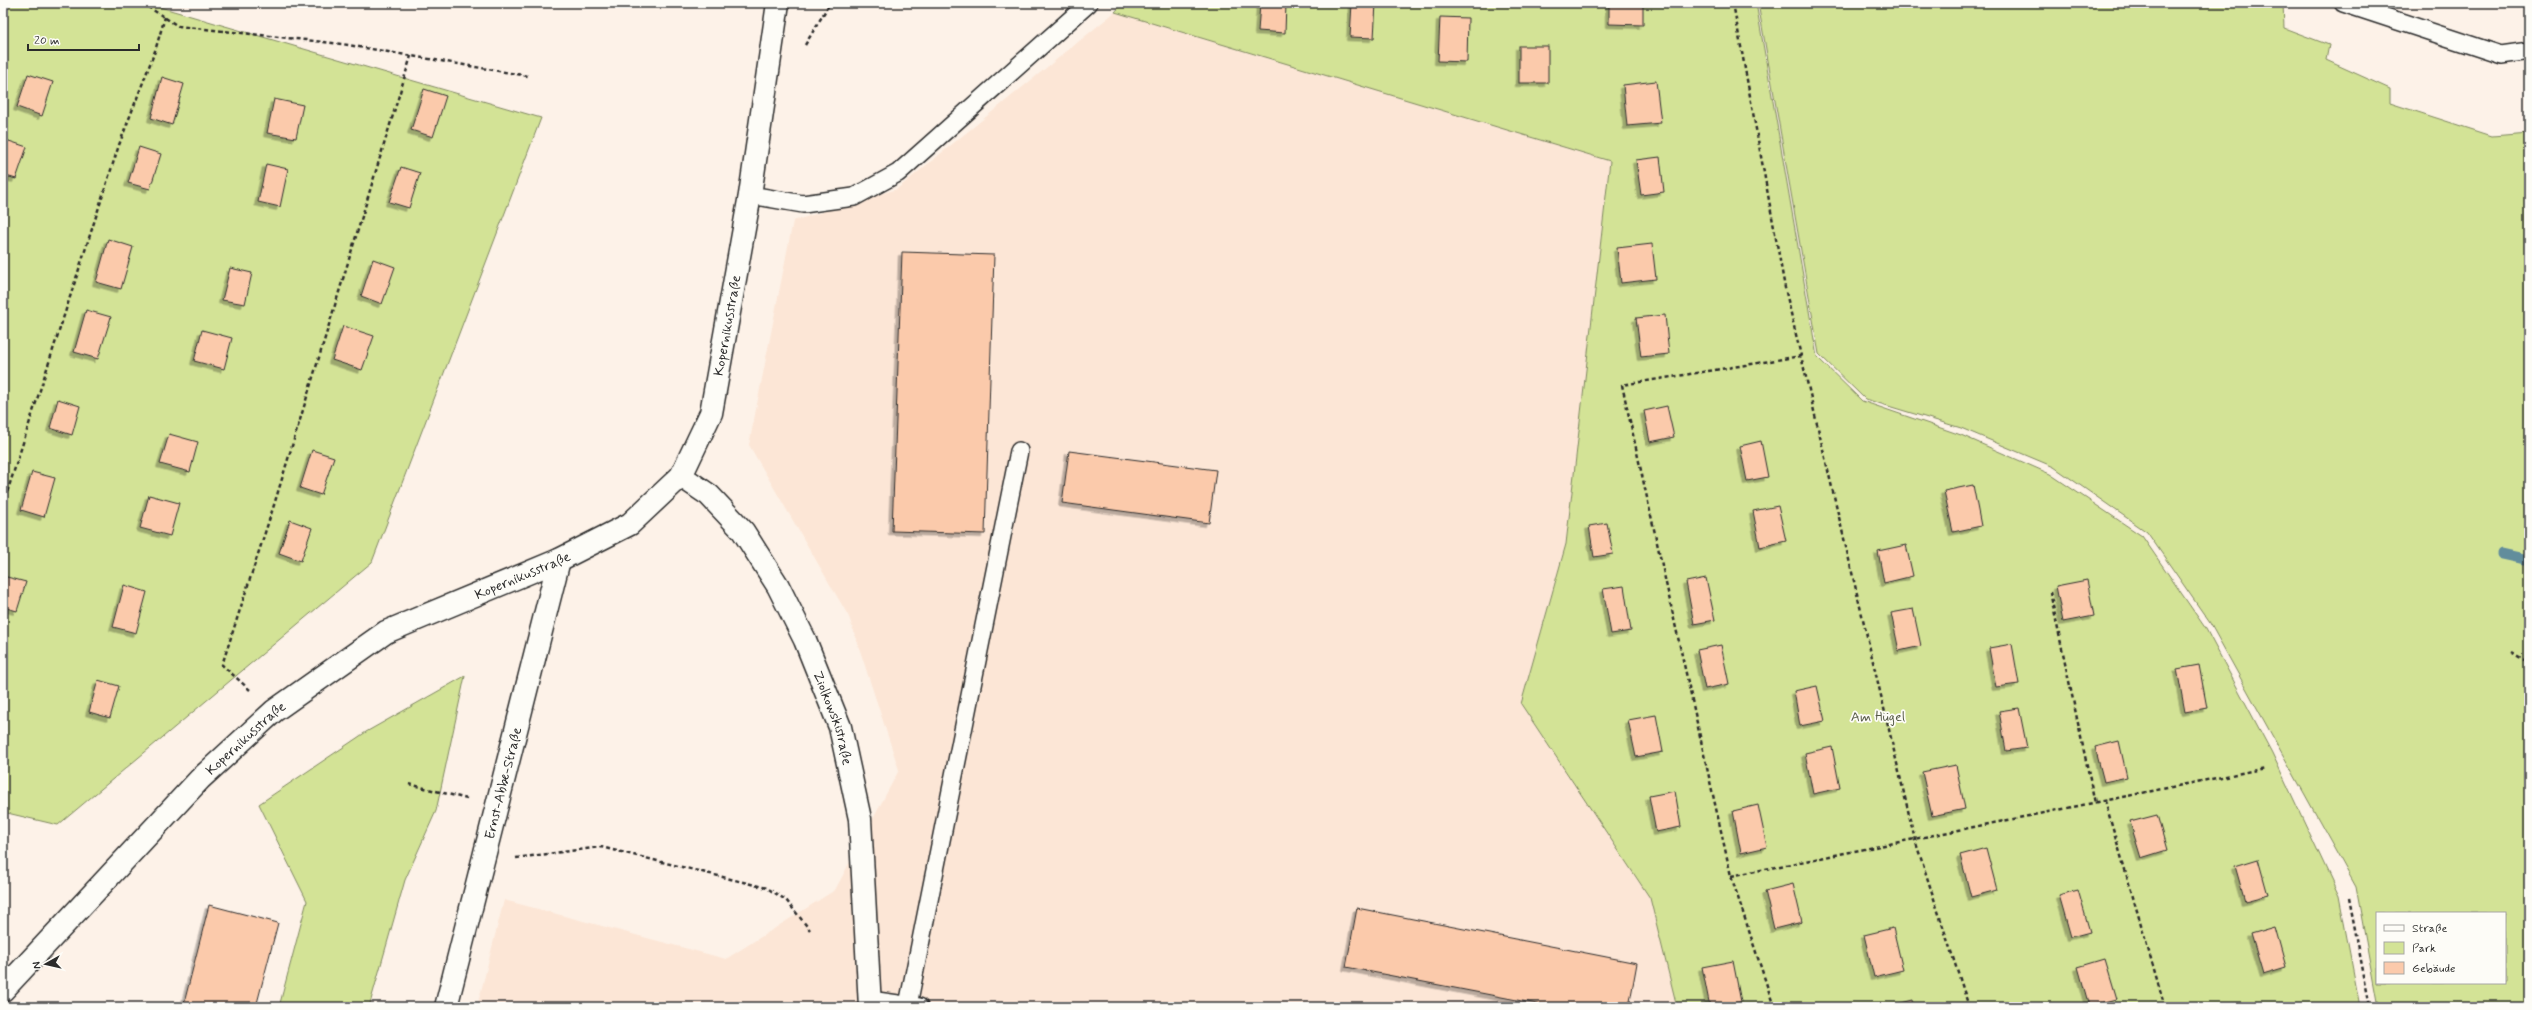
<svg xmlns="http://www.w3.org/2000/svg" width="2532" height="1010" viewBox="0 0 2532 1010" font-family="Mynerve,sans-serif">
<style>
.built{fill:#fce6d6}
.green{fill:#d3e396;stroke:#7f8760;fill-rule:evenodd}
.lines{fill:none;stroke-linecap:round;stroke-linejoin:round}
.stream{stroke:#628d9c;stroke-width:11}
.building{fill:#fbcaab;stroke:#2b2b2b;filter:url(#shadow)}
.lane-casing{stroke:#2b2b2b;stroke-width:20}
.street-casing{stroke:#2b2b2b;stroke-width:25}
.path{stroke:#2b2b2b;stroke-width:2.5;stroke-dasharray:4 3;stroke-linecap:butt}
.lane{stroke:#fdfcf7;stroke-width:17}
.street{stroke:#fdfcf7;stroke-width:22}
.labels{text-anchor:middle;stroke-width:3.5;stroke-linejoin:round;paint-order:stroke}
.street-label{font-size:14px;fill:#2b2b2b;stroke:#fdfcf7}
.park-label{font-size:14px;fill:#555946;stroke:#fdfcf7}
</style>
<defs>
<filter id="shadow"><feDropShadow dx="-3.5" dy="3.5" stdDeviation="0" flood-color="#0004"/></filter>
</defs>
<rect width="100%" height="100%" fill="#fdf2e8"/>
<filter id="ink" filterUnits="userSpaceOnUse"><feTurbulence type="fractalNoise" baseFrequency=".025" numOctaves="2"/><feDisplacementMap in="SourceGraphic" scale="8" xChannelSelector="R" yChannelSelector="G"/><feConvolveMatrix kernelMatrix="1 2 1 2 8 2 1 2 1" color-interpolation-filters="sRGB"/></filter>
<g filter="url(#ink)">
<polygon class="built" points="1115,12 1610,161 1566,544 1521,704 1650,898 1677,1007 477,1007 504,900 726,959 835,890 899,770 849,617 749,445 793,221 897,189"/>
<g class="green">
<polygon points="3,3 146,3 541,118 372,562 58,825 3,812"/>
<polygon points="1123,3 1756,3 1817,357 1862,401 1961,435 2050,474 2142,536 2206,629 2272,753 2339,896 2360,1007 1677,1007 1650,898 1521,704 1566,544 1610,161 1115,12"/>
<path d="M 1758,3 L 2283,3 L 2284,28 L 2329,45 L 2326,60 L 2390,89 L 2390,103 L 2492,136 L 2529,133 L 2529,1007 L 2378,1007 L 2356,887 L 2210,623 L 2147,532 L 2054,467 L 1961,428 L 1865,399 L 1819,354 ZM 2377,913 L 2505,913 L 2505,983 L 2377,983 Z"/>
<polygon points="465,676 436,811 405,880 369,1007 279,1007 307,901 259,804 366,732"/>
</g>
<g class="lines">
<polyline class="stream" points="2502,554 2529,560"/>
</g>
<g class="building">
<polygon points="1260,3 1286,3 1285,33 1258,31"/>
<polygon points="1352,3 1376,3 1374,38 1350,37"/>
<polygon points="1609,3 1643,3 1643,25 1609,24"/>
<polygon points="1440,17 1468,18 1467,62 1438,61"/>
<rect x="1519" y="46" width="29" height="37"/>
<polygon points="28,74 53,82 42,116 17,107"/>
<polygon points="162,77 184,84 172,125 151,118"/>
<polygon points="1656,81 1661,123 1627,126 1623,85"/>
<polygon points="424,89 446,96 433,137 411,130"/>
<polygon points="274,99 303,105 296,138 267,133"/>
<polygon points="6,140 27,147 16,179 3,175 3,147"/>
<polygon points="139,147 161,154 150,189 128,183"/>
<polygon points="1660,157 1664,192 1641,195 1636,160"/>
<polygon points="266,164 288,169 280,207 258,202"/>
<polygon points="401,167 420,173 409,208 389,202"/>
<polygon points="108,239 133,247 121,289 96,282"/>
<polygon points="1652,244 1656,279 1621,283 1617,248"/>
<polygon points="902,252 994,255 985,534 892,531"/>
<polygon points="373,259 395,267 382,304 361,296"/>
<polygon points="230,268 252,273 245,304 222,300"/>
<polygon points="86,310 111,317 98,359 74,352"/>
<polygon points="1665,315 1669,354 1641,357 1636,318"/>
<polygon points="343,326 374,336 362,370 332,360"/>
<polygon points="202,330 232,338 224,369 194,361"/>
<polygon points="58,399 80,406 72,435 50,428"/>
<polygon points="1667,406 1674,437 1650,442 1644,411"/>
<polygon points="169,434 198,442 190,472 160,464"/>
<polygon points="1761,441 1768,477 1747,481 1740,446"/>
<polygon points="312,450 334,457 321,495 300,488"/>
<polygon points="1069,451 1216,470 1209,523 1062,503"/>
<polygon points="32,472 55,478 44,517 21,510"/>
<polygon points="1973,485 1981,526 1953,532 1944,491"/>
<polygon points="149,495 179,503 170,536 140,528"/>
<polygon points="1778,506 1786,541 1760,547 1753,511"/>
<polygon points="290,520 312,528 301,561 279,553"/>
<polygon points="1607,523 1613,554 1594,557 1589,526"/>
<polygon points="1906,545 1913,576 1884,583 1878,551"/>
<polygon points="3,576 26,582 17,611 3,607"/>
<polygon points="1706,578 1715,620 1694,624 1686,582"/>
<polygon points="2087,580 2094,616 2063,622 2056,586"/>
<polygon points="124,585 147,592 136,633 113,627"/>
<polygon points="1624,586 1631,631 1611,634 1603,589"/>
<polygon points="1913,609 1921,646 1899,651 1891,613"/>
<polygon points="2012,644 2019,684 1996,687 1989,648"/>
<polygon points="1721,645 1729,684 1705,689 1697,650"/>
<polygon points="2199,665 2207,708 2185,712 2177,669"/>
<polygon points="98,680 119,686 110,718 89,712"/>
<polygon points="1817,686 1825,721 1800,726 1794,691"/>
<polygon points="2019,708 2027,748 2006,751 1999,711"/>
<polygon points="1656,715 1663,752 1636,757 1628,720"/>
<polygon points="2119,741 2127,777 2104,782 2095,747"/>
<polygon points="1832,747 1840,788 1813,794 1805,753"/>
<polygon points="1956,765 1965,809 1932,816 1922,772"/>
<polygon points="1675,791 1681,827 1656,832 1649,796"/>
<polygon points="1758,805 1767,847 1741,853 1733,811"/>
<polygon points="2157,815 2167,850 2141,858 2130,822"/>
<polygon points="1986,848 1997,890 1971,897 1960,855"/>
<polygon points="2258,859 2268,895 2245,901 2235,866"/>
<polygon points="1793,884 1802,922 1774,929 1765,891"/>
<polygon points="2078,890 2090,932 2071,937 2059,895"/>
<polygon points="209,905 278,923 256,1007 183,1007"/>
<polygon points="1357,908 1637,963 1629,1007 1553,1007 1346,967"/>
<polygon points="2275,927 2286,967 2263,974 2251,934"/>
<polygon points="1893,928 1903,970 1874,977 1864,935"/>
<polygon points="2105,959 2117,999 2089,1006 2078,967"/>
<polygon points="1733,961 1741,1002 1710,1007 1702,967"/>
<polygon points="1913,1000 1914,1007 1885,1007"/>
</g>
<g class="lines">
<g class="lane-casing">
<g id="lane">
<polyline points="2343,3 2501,55 2529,51"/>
<polyline points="750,195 803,204 854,197 898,173 1089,3"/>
<polyline points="870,1000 919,1007"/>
<polyline points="908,1005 1019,451"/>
</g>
</g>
<g class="street-casing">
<g id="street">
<path id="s1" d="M 681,476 L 709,495 L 743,531 L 778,586 L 805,640 L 840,727 L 860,819 L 870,1007"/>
<path id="s2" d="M 3,990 L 200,779 L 274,711 L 386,632 L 559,560 L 630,524 L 681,476 L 711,413 L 750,195 L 778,3"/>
<path id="s3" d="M 446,1007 L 559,560"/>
</g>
</g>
<g class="path">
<polyline points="142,3 178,26 342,44 528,76"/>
<polyline points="1733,3 1785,288 1915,840 1969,1007"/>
<polyline points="805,45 830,3"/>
<polyline points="3,505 119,145 155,51 165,17"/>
<polyline points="2050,592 2095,803"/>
<polyline points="2512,652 2529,662"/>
<polyline points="250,690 222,665 274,505 411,56"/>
<polyline points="409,784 467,799"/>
<polyline points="2105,801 2165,1007"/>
<polyline points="516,858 601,847 767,888 786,900 810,930"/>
<polyline points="1731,876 2266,768"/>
<polyline points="2349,898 2370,1007"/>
<polyline points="1774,1007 1731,876 1622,385 1801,356"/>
</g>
<use href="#lane" class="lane"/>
<use href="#street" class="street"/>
</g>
</g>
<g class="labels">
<g class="street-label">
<text dy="5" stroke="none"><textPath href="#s2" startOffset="1022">Kopernikusstraße</textPath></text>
<text dy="5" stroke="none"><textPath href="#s2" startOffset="674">Kopernikusstraße</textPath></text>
<text dy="5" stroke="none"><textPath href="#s1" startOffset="292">Ziolkowskistraße</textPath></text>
<text dy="5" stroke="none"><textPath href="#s2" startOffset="350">Kopernikusstraße</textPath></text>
<text dy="5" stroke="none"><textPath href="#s3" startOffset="231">Ernst-Abbe-Straße</textPath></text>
</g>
<g class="park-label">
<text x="1878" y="721">Am Hügel</text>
</g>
</g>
<rect width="2532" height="1010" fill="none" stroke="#fdfcf7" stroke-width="16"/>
<rect x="8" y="8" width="2516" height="994" fill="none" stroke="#2b2b2b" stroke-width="1.5" filter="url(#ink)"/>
<rect x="2376" y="912" width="130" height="72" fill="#fdfcf7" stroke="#a9a8a5"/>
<rect x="2384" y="925" width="20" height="6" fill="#fdfcf7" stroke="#a9a8a5"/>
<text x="2412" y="932" font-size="12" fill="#2b2b2b">Straße</text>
<rect x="2384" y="942" width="20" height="12" fill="#d3e396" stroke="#a9a8a5"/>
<text x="2412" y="952" font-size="12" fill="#2b2b2b">Park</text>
<rect x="2384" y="962" width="20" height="12" fill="#fbcaab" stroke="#a9a8a5"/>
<text x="2412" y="972" font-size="12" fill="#2b2b2b">Gebäude</text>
<g transform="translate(46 964) rotate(262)" stroke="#fdfcf7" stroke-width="3" paint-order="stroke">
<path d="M0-3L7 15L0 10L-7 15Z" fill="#2b2b2b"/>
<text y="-6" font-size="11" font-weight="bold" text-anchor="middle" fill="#2b2b2b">N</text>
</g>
<path d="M28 44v6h111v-6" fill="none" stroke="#2b2b2b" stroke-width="2"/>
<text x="34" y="44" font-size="12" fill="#2b2b2b" stroke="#fdfcf7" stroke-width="3" paint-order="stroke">20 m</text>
</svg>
